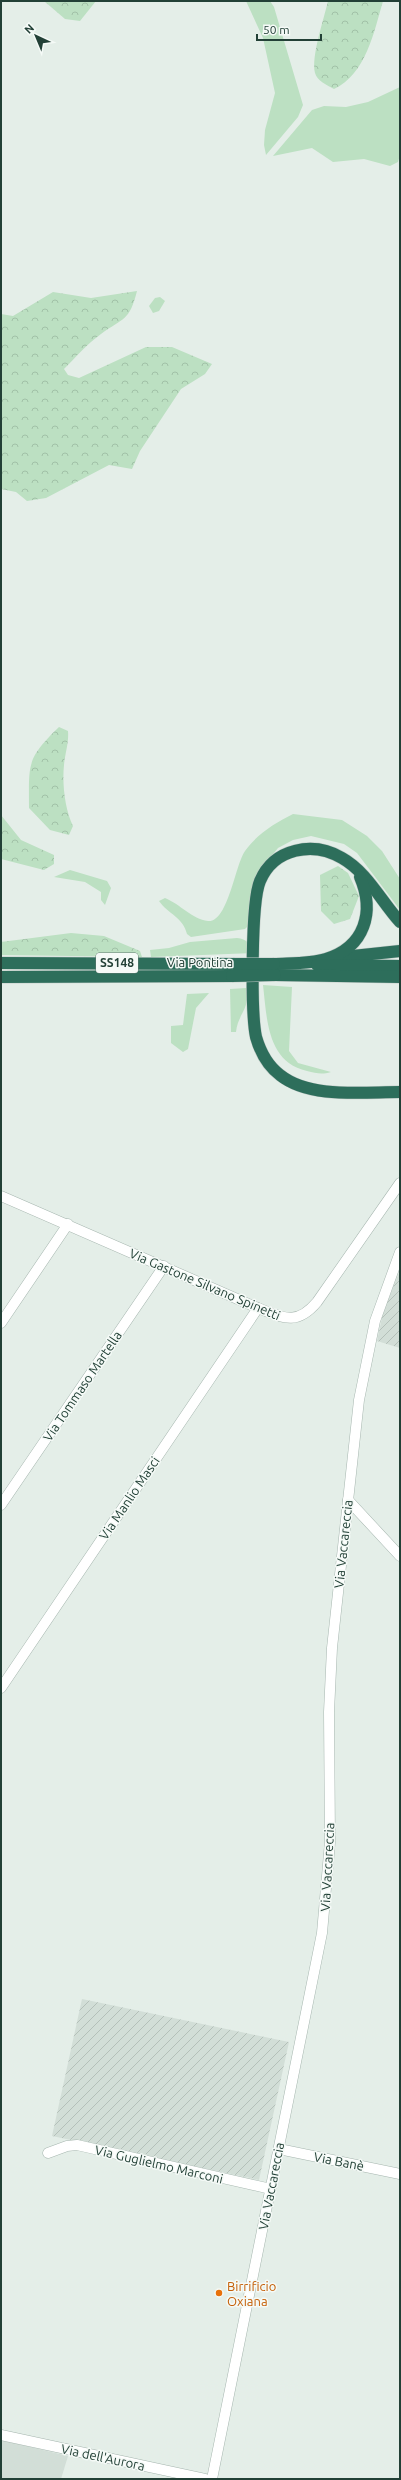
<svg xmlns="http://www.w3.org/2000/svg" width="401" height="2480" viewBox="0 0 401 2480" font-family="Ubuntu,sans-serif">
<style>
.built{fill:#d2ded7}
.industrial{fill:url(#industrial-furrows)}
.grass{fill:#bce0c2}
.forest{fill:url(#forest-crowns)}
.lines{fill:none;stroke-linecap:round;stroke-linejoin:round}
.street-casing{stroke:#a6b6af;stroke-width:11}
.highway-casing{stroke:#c1cac7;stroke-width:13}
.street{stroke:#fff;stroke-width:10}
.highway{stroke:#2d6e5b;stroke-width:12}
.highway-bridge-casing{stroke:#c1cac7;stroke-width:13;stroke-linecap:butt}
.highway-bridge{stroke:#2d6e5b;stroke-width:12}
.food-dot{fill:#e8710a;stroke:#f5faf7;stroke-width:1.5}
.labels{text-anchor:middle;stroke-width:3;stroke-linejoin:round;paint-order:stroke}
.shield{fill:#f5faf7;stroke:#617870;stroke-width:1}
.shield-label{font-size:12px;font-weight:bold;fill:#224036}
.street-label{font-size:13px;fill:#224036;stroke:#f5faf7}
.food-label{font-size:13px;fill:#c56008;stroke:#f5faf7;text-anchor:start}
</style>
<defs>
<pattern id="industrial-furrows" width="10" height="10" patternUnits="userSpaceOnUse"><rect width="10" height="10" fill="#d2ded7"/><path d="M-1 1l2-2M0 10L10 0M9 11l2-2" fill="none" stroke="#b4c0b9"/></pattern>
<pattern id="forest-crowns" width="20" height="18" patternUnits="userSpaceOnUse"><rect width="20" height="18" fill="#bce0c2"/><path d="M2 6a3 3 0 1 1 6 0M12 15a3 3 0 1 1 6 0" fill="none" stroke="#a1c1a7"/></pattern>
</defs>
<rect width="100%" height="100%" fill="#e4eee8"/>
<polygon class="built" points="1,2440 68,2456 61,2479 1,2479"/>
<g class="industrial">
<polygon points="400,1270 400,1348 377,1341 383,1313"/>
<polygon points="82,1999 289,2042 259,2180 52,2136"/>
</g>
<g class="grass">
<polygon points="246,1 270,1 274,7 303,105 298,117 266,155 264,145 265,130 275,93 263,38"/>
<polygon points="400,87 400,155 398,162 390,166 364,159 333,162 312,148 273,156 312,110 324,106 346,107 368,102"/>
<polygon points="160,297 165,301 159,311 153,313 149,306 155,298"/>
<path d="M 293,814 L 342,820 L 367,836 L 382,851 L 400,879 L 400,910 L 357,853 L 344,844 L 311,836 L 293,840 L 278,848 L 261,869 L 250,924 L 245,929 L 191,937 L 187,934 C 183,917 168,914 159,901 L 165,898 C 180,904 192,919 208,921 C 228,923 235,865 245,851 C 257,834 275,823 293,814 Z"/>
<polygon points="70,870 107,881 111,888 105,905 101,900 101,892 85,882 54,877"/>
<path d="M 237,938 C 247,939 250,944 254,953 L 151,957 L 150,950 L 169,948 L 190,942 Z"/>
<path d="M 263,985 L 292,987 L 289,1051 L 298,1063 L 331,1072 C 321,1075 316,1073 307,1071 C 267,1062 267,1019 263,985 Z"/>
<path d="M 246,988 C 251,1009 238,1013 236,1032 L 231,1032 L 230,989 Z"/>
<polygon points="209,993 196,1008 188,1049 183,1052 171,1043 171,1026 183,1025 187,994"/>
</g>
<g class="forest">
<polygon points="44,1 96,1 80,21 65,19"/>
<path d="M 328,1 L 383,1 C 374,32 366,74 334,89 C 327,85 317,81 315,73 C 311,56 324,19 328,1 Z"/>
<path d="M 137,291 C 129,322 124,317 101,334 C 87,344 76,357 64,369 L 68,375 L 79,378 L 146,347 L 172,347 L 212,364 L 205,374 L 181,389 L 140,451 L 132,469 L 109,465 L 46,498 L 27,501 L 16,492 L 1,489 L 1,314 L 13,316 L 53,292 L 91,298 Z"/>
<path d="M 59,727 L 68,731 C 69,743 65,753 64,765 C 62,784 65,810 73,826 L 69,835 L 50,830 L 29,808 C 29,764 26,759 59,727 Z"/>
<polygon points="1,815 21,840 54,855 54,864 44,870 1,859"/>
<polygon points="338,866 348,873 359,896 350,919 334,924 321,911 320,875"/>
<polygon points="71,933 104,936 140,951 142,957 1,955 1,942"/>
</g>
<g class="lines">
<g class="street-casing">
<g id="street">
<path d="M 1,1196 L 258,1308 C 283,1318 297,1326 317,1302 L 400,1183"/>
<polyline points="1,1323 68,1224"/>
<polyline points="348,1500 400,1556"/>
<polyline points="1,1505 164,1266"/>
<polyline points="1,1688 258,1308"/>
<polyline points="279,2149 400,2174"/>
<polyline points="48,2153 67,2146 77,2145 271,2189"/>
<polyline points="1,2435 205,2479"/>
<polyline points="212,2479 322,1933 330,1842 329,1712 332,1648 359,1400 375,1321 400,1252"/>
</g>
</g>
<g class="highway-casing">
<g id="highway">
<path d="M 400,922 C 381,901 367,872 342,858 C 313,841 274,848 260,881 C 251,902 251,1013 256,1037 C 260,1051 268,1066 280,1075 C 310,1099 363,1092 400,1092"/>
<polyline points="334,958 400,951"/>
<polyline points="1,963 233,964"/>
<path d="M 274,964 C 290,963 310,964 326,959 C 365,947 375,912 360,877"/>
<polyline points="317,965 400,966"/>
<polyline points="275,975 400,977"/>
<polyline points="1,977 232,976"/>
</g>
</g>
<use href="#street" class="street"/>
<use href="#highway" class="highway"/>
<g class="highway-bridge-casing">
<g id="highway-bridge">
<polyline points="233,964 274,964"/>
<polyline points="232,976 275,975"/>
</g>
</g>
<use href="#highway-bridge" class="highway-bridge"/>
</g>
<circle class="food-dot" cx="219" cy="2293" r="4"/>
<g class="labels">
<rect class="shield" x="96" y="953" width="42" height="20" rx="3"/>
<g class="shield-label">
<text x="117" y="967">SS148</text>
</g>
<g class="street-label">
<text x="200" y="967">Via Pontina</text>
<text transform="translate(205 1284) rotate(23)" y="5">Via Gastone Silvano Spinetti</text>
<text transform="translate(82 1386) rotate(-56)" y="5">Via Tommaso Martella</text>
<text transform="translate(129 1498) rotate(-56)" y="5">Via Manlio Masci</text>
<text transform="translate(343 1544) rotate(-84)" y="5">Via Vaccareccia</text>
<text transform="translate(327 1867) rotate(-87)" y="5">Via Vaccareccia</text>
<text transform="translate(339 2161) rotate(11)" y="5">Via Banè</text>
<text transform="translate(159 2164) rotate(13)" y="5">Via Guglielmo Marconi</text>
<text transform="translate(271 2186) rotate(-79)" y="5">Via Vaccareccia</text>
<text transform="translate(103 2457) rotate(12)" y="5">Via dell'Aurora</text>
</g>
<g class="food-label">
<text x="227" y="2291">Birrificio<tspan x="227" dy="15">Oxiana</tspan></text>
</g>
</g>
<rect width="401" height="2480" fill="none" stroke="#224036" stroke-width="4"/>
<g transform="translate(36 36) rotate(316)" stroke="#f5faf7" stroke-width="3" paint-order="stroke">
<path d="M0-3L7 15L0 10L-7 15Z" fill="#224036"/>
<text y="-6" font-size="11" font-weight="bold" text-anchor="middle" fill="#224036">N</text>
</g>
<path d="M257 34v6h64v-6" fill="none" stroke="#224036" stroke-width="2"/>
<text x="263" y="34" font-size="12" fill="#224036" stroke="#f5faf7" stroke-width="3" paint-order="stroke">50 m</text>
</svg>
